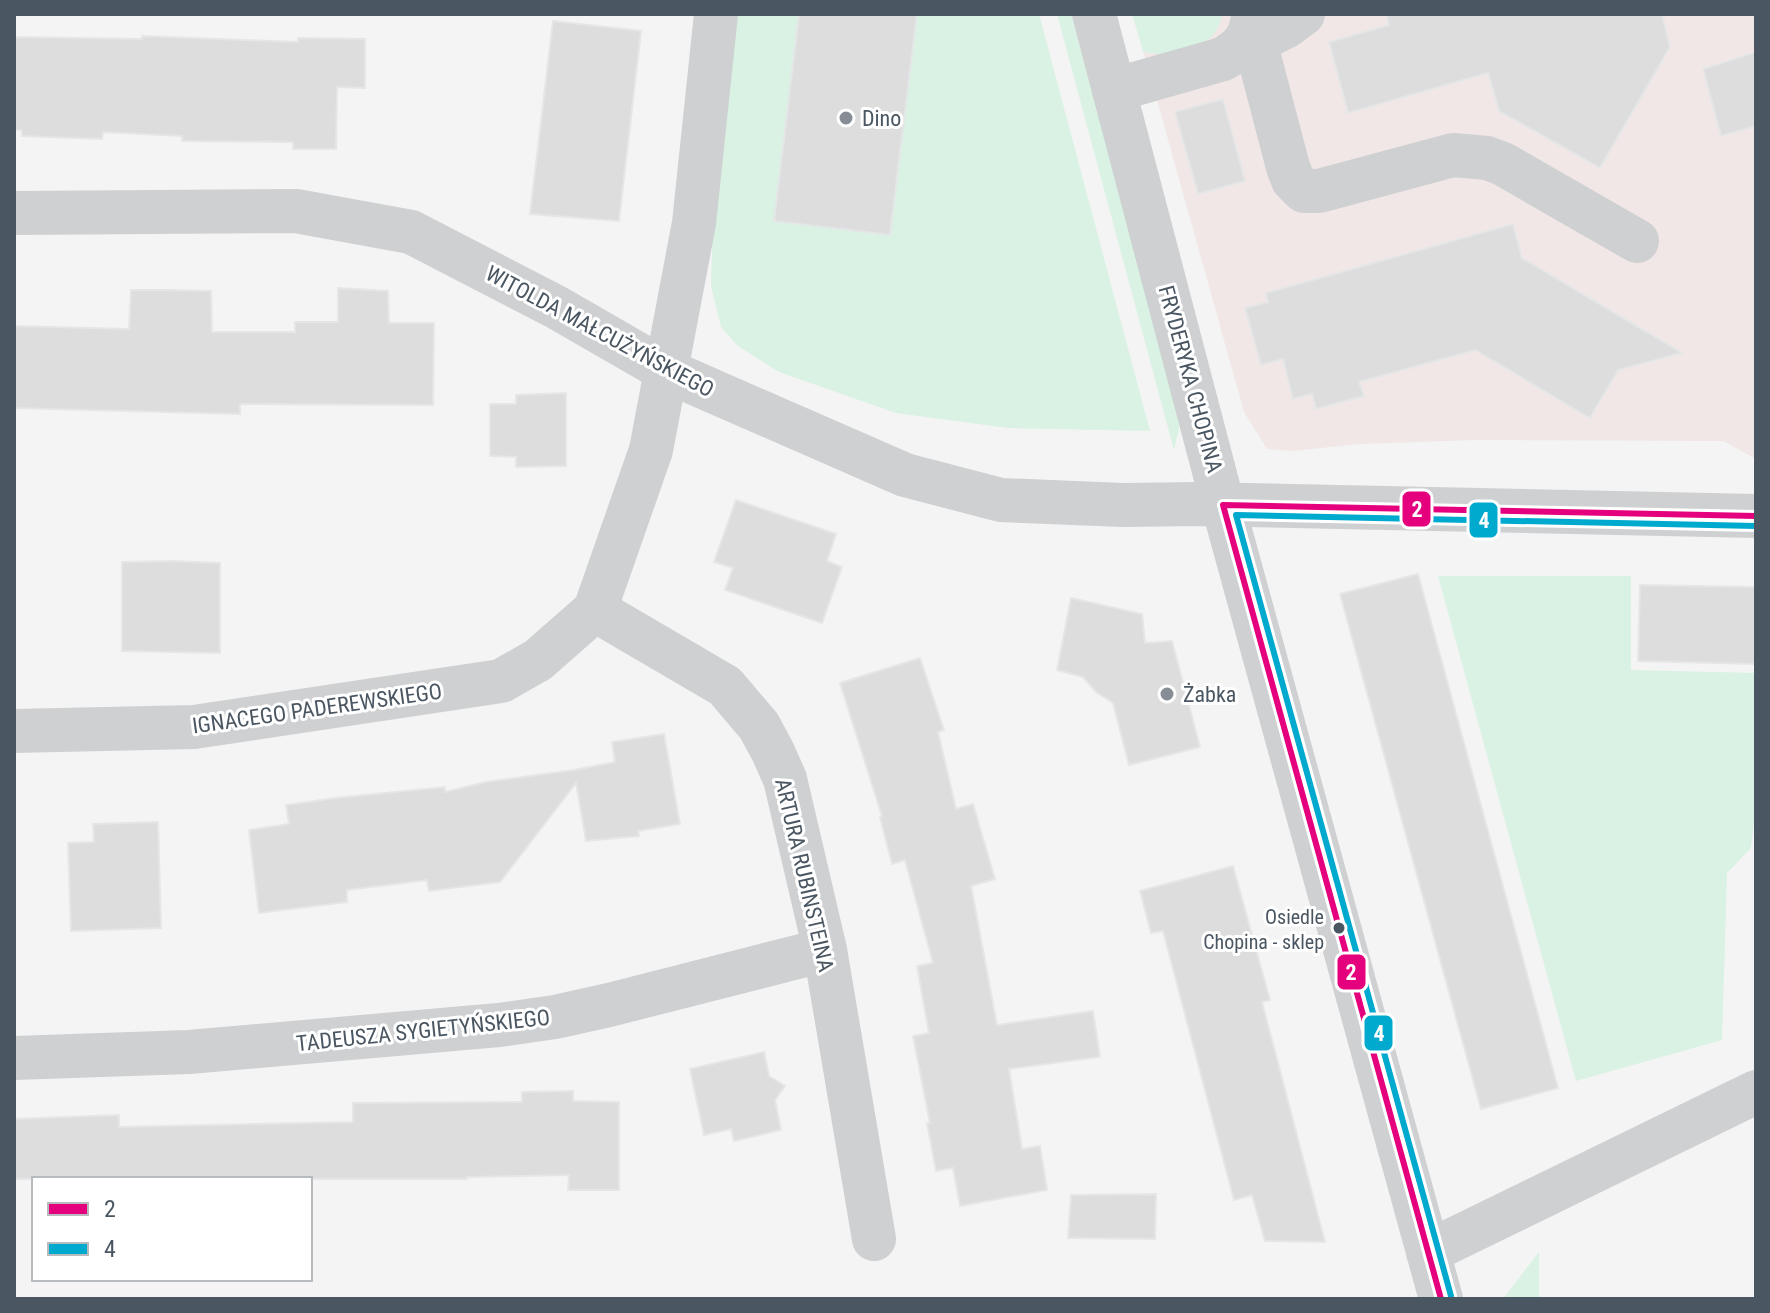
<svg xmlns="http://www.w3.org/2000/svg" width="1770" height="1313" viewBox="0 0 1770 1313" font-family="'Roboto Condensed',sans-serif">
<style>
.medical{fill:#f1e7e6}
.green{fill:#d9f2e3}
.building{fill:#ddddde;stroke:#e5e6e7;stroke-width:2}
.lines{fill:none;stroke-linecap:round;stroke-linejoin:round}
.minor{stroke:#ced0d2;stroke-width:44}
.bus-1-casing{stroke:#fff;stroke-width:12}
.bus-2-casing{stroke:#fff;stroke-width:12}
.bus-1{stroke:#e5007d;stroke-width:6}
.bus-2{stroke:#00a9ce;stroke-width:6}
.poi-dot{fill:#868d94;stroke:#fff;stroke-width:3}
.bus-dot{fill:#4a5661;stroke:#fff;stroke-width:3}
.labels{text-anchor:middle;stroke-width:6;stroke-linejoin:round;paint-order:stroke}
.bus-label{font-size:20px;fill:#4a5661;stroke:#fff;text-anchor:end}
.poi-label{font-size:22px;fill:#4a5661;stroke:#fff;text-anchor:start}
.street-label{font-size:22px;fill:#4a5661;stroke:#fff}
.line-badge{stroke:#fff;stroke-width:3}
.badge-label{font-size:22px;text-anchor:middle;font-weight:bold;fill:#fff}
</style>
<rect width="100%" height="100%" fill="#f4f4f4"/>
<polygon class="medical" points="1133,14 1756,14 1756,459 1723,441 1476,440 1359,444 1293,451 1267,449 1244,412"/>
<g class="green">
<polygon points="735,14 1039,14 1150,431 1008,428 896,413 779,372 738,346 721,327 711,286 713,208"/>
<polygon points="1057,14 1071,14 1181,419 1174,450"/>
<path d="M 1132,14 L 1223,14 C 1220,22 1218,31 1211,37 C 1199,48 1157,59 1143,51 Z"/>
<polygon points="1438,576 1631,576 1631,670 1756,673 1756,804 1751,848 1727,873 1722,1040 1576,1081"/>
<polygon points="1539,1252 1539,1299 1503,1299"/>
</g>
<g class="building">
<polygon points="799,14 917,14 890,235 774,221"/>
<polygon points="1386,14 1662,14 1670,47 1600,168 1499,111 1488,73 1348,113 1329,42 1389,25"/>
<polygon points="553,21 641,31 619,221 530,214"/>
<polygon points="142,36 298,42 298,38 365,39 365,88 337,87 336,149 293,149 293,142 182,141 182,136 103,132 102,139 22,136 22,130 14,130 14,37 142,39"/>
<polygon points="1756,52 1756,126 1721,136 1703,69"/>
<polygon points="1223,99 1245,181 1198,194 1175,112"/>
<polygon points="1513,224 1522,258 1682,353 1618,370 1590,418 1475,350 1359,382 1364,396 1316,409 1312,394 1293,399 1283,359 1261,365 1245,308 1268,302 1266,293"/>
<polygon points="338,288 388,291 389,323 434,323 433,405 240,404 240,414 14,408 14,326 129,329 131,290 171,290 211,291 212,332 295,332 295,322 338,322"/>
<polygon points="566,393 566,466 516,467 516,457 490,456 490,404 516,404 516,395"/>
<polygon points="736,500 836,534 827,561 842,567 822,623 725,590 733,568 714,562"/>
<polygon points="171,561 220,563 220,653 122,651 122,562"/>
<polygon points="1418,574 1558,1088 1481,1109 1340,594"/>
<polygon points="1640,585 1756,587 1756,664 1638,661"/>
<polygon points="1071,598 1142,614 1145,643 1172,641 1200,747 1129,765 1113,703 1096,692 1083,677 1057,670"/>
<polygon points="920,658 944,730 938,732 956,809 973,804 995,879 971,886 997,1025 1093,1011 1100,1057 1009,1069 1022,1149 1040,1146 1047,1190 960,1206 953,1168 936,1171 927,1123 930,1123 913,1036 929,1033 917,966 933,963 905,860 892,864 880,817 882,816 840,683"/>
<polygon points="664,734 680,824 638,831 639,836 586,841 576,783 500,882 429,891 427,880 347,890 347,902 259,913 249,830 289,824 286,805 335,798 445,787 445,792 486,782 574,770 615,762 612,742"/>
<polygon points="158,822 161,928 71,931 68,843 94,842 93,824"/>
<polygon points="1233,866 1270,1000 1262,1002 1325,1242 1265,1241 1252,1195 1234,1200 1163,931 1151,933 1140,891"/>
<polygon points="764,1052 769,1076 785,1086 775,1100 781,1130 734,1141 731,1129 704,1135 690,1069"/>
<polygon points="573,1091 573,1101 619,1102 619,1190 568,1190 569,1175 467,1177 467,1179 14,1179 14,1119 119,1115 119,1127 353,1122 353,1103 522,1102 522,1092"/>
<polygon points="1156,1194 1155,1239 1068,1238 1071,1195"/>
</g>
<g class="lines">
<g class="minor">
<polyline points="1094,14 1223,505 1441,1299"/>
<polyline points="1251,26 1288,167 1293,180 1304,191 1319,191 1453,155 1487,158 1503,164 1637,241"/>
<polyline points="1236,52 1287,26 1303,14"/>
<path d="M 1114,90 L 1223,59 C 1241,49 1253,36 1253,14"/>
<polyline points="14,213 296,211 411,232 556,307 667,371 905,475 1001,500 1123,505 1198,504 1756,516"/>
<polyline points="595,610 725,686 759,726 773,752 785,779 825,950 874,1239"/>
<polyline points="14,731 194,727 501,681 538,660 595,610 651,450 694,223 716,14"/>
<polyline points="14,1058 189,1052 499,1025 555,1017 609,1005 825,950"/>
<polyline points="1428,1252 1756,1092"/>
</g>
<g class="bus-1-casing">
<polyline id="bus-1" points="1441,1299 1223,505 1756,516"/>
</g>
<g class="bus-2-casing">
<polyline id="bus-2" points="1451,1296 1236,515 1756,526"/>
</g>
<use href="#bus-1" class="bus-1"/>
<use href="#bus-2" class="bus-2"/>
</g>
<g class="poi-dot">
<circle cx="846" cy="118" r="8"/>
<circle cx="1167" cy="694" r="8"/>
</g>
<circle class="bus-dot" cx="1339" cy="928" r="7"/>
<g class="labels">
<g class="bus-label">
<text x="1324" y="924">Osiedle<tspan x="1324" dy="25">Chopina - sklep</tspan></text>
</g>
<g class="poi-label">
<text x="862" y="126">Dino</text>
<text x="1183" y="702">Żabka</text>
</g>
<g class="street-label">
<text transform="translate(600 331) rotate(28)" y="8">WITOLDA MAŁCUŻYŃSKIEGO</text>
<text transform="translate(1191 379) rotate(75)" y="8">FRYDERYKA CHOPINA</text>
<text transform="translate(317 708) rotate(-8)" y="8">IGNACEGO PADEREWSKIEGO</text>
<text transform="translate(805 875) rotate(77)" y="8">ARTURA RUBINSTEINA</text>
<text transform="translate(423 1030) rotate(-6)" y="8">TADEUSZA SYGIETYŃSKIEGO</text>
</g>
</g>
<g class="line-badge">
<rect x="1401" y="490" width="31" height="38" rx="8" fill="#e5007d"/>
<rect x="1468" y="501" width="31" height="38" rx="8" fill="#00a9ce"/>
<rect x="1336" y="953" width="31" height="38" rx="8" fill="#e5007d"/>
<rect x="1363" y="1014" width="31" height="38" rx="8" fill="#00a9ce"/>
</g>
<g class="badge-label">
<text x="1417" y="517">2</text>
<text x="1484" y="528">4</text>
<text x="1351" y="980">2</text>
<text x="1379" y="1041">4</text>
</g>
<rect width="1770" height="1313" fill="none" stroke="#4a5661" stroke-width="32"/>
<rect x="32" y="1177" width="280" height="104" fill="#ffffff" stroke="#b7bbc0" stroke-width="2"/>
<rect x="48" y="1203" width="40" height="12" fill="#e5007d" stroke="#b7bbc0" stroke-width="2"/>
<text x="104" y="1217" font-size="24" fill="#4a5661">2</text>
<rect x="48" y="1243" width="40" height="12" fill="#00a9ce" stroke="#b7bbc0" stroke-width="2"/>
<text x="104" y="1257" font-size="24" fill="#4a5661">4</text>
</svg>
